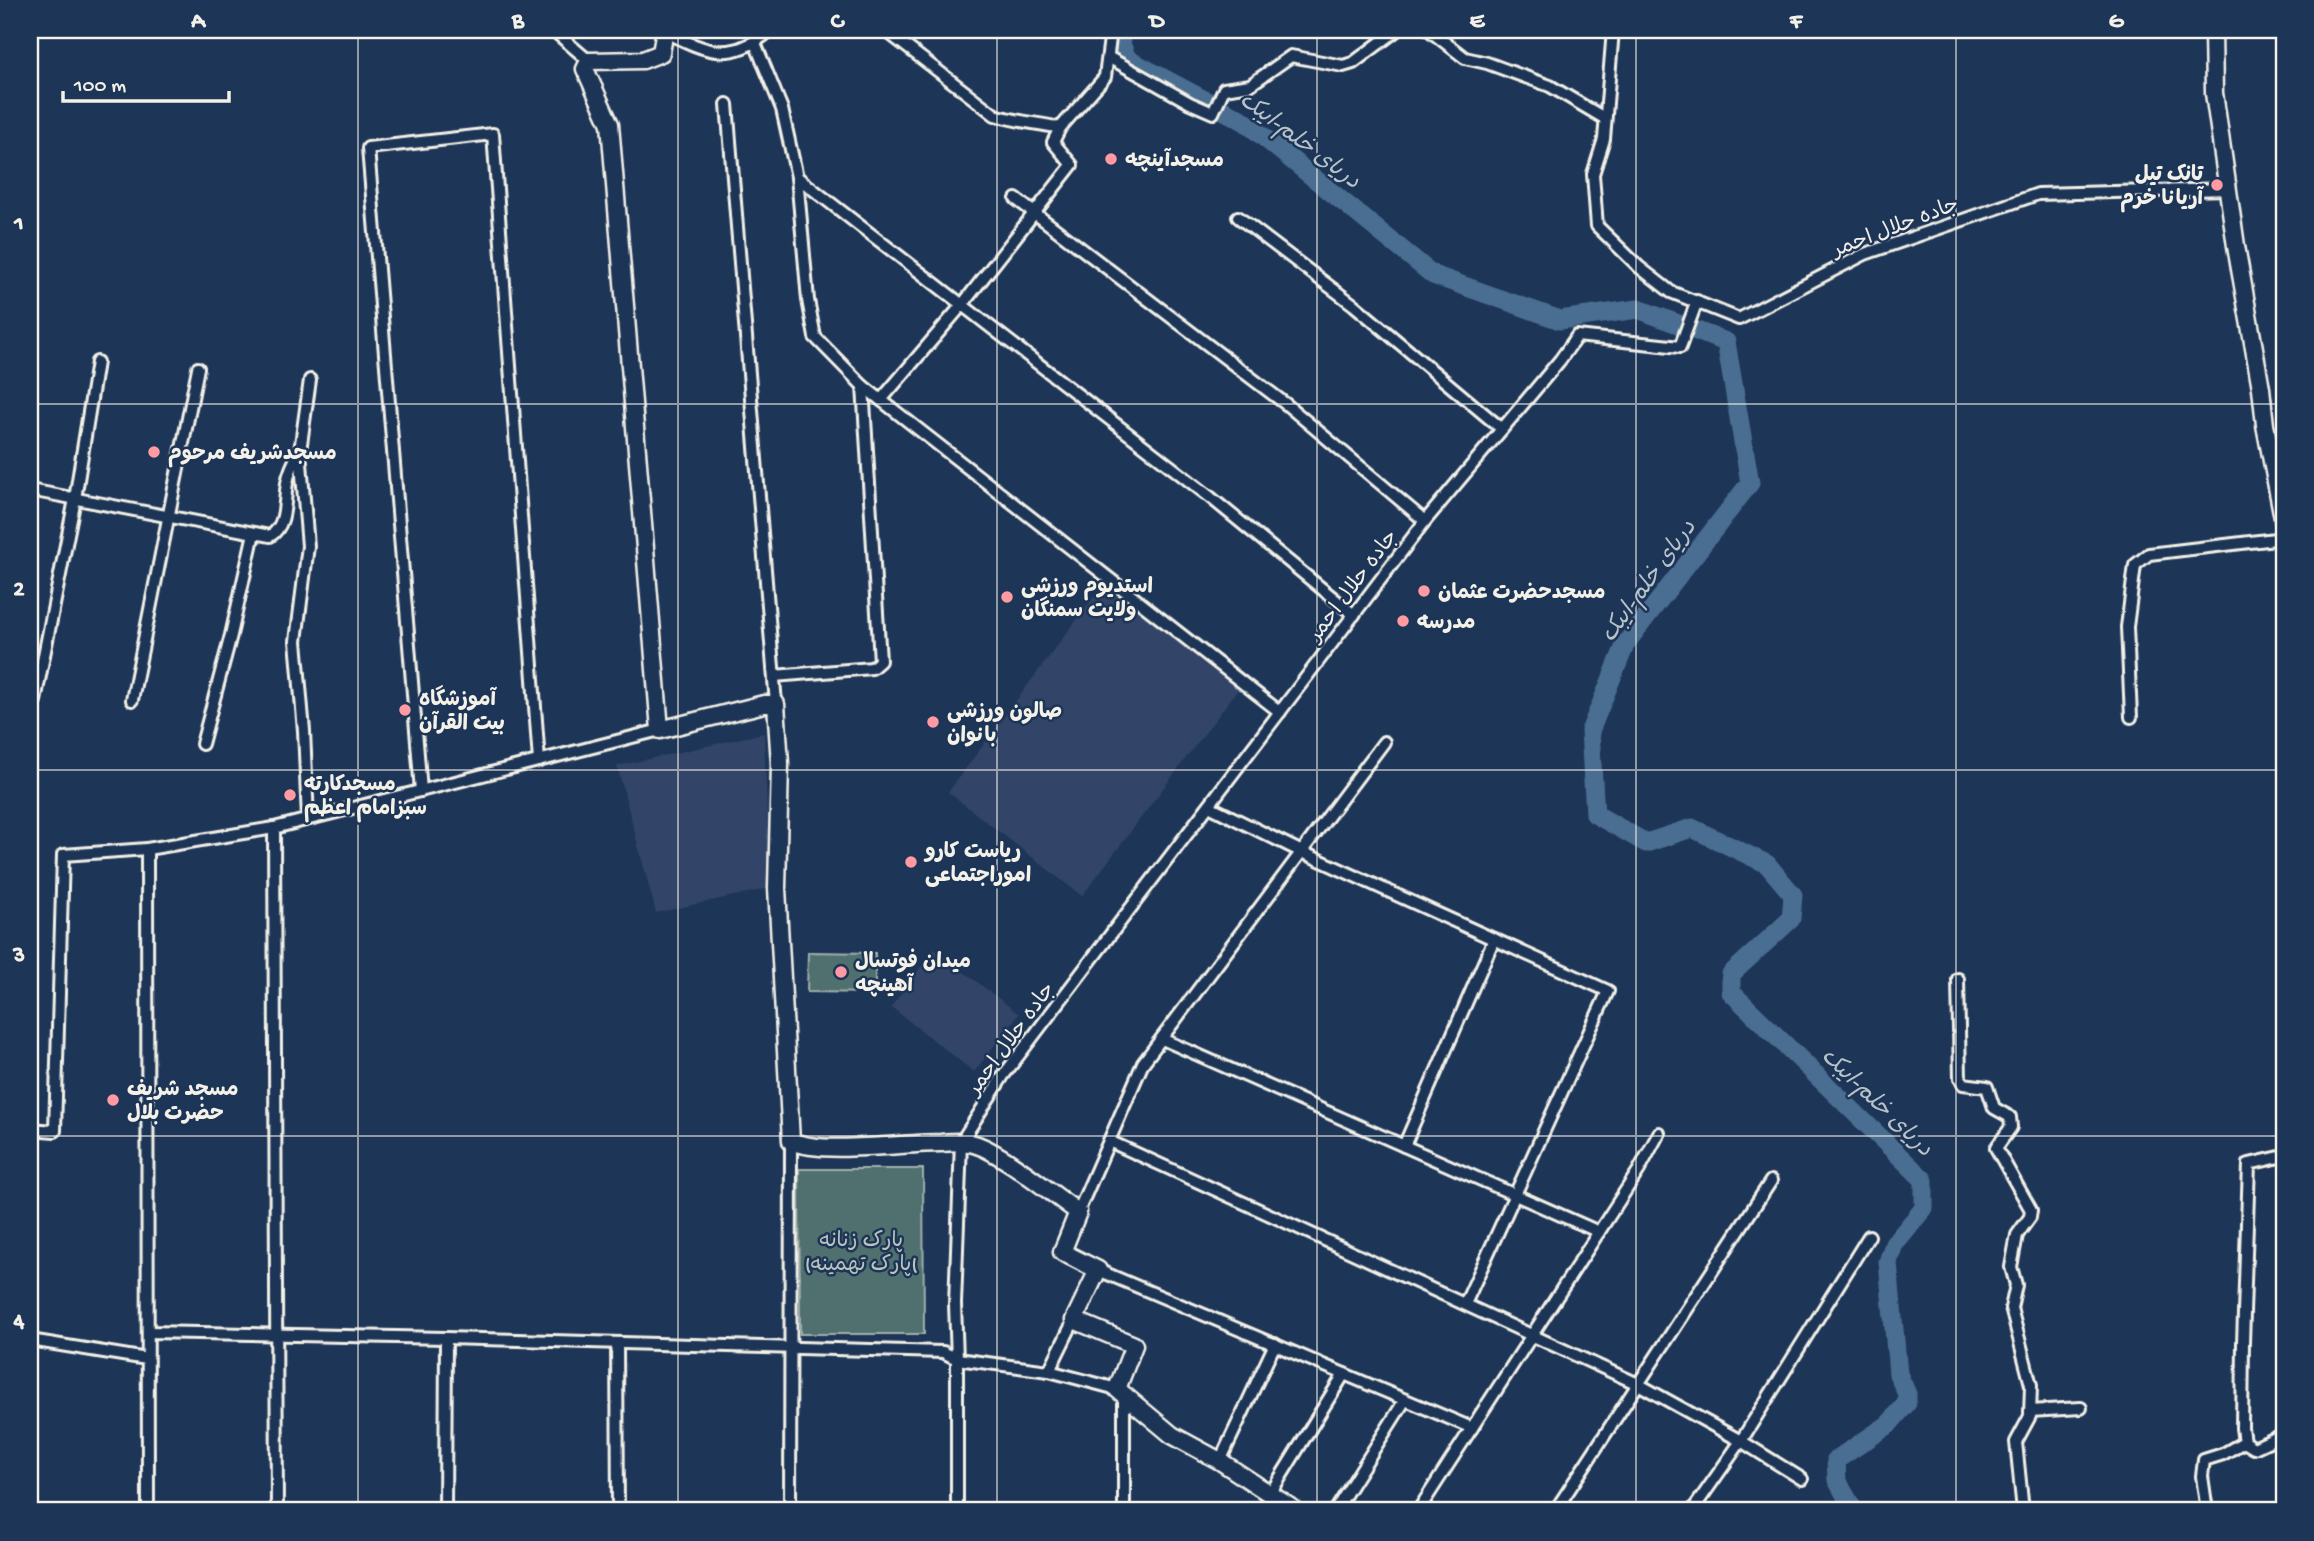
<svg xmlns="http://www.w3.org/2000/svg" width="2314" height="1541" viewBox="0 0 2314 1541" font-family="'Gochi Hand','Playpen Sans Arabic',sans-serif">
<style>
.built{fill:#304467}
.green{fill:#506f6e;stroke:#a2b0ab;stroke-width:2}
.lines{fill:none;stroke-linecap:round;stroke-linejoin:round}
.river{stroke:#496e91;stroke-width:19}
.street-casing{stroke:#f4f1e8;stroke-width:16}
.secondary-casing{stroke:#f4f1e8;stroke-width:21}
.street{stroke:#1d3557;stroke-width:10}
.secondary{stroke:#1d3557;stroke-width:16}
.grid{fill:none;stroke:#f4f1e8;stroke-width:2;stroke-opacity:0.55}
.poi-dot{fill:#ff9aa2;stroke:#1d3557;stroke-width:2.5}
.labels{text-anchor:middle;stroke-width:5;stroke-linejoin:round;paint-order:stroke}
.poi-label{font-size:21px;font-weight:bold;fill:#f4f1e8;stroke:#1d3557;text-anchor:start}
.street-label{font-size:21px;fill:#f4f1e8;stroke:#1d3557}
.park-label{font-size:21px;fill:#bbc4bd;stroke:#1d3557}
.water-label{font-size:23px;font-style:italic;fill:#b8c3ca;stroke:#1d3557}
.neatline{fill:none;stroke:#f4f1e8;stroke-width:2.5}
.grid-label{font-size:23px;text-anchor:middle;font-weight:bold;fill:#f4f1e8}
</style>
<rect width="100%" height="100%" fill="#1d3557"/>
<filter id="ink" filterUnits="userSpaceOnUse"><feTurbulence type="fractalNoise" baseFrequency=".0143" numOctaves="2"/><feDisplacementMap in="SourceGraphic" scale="14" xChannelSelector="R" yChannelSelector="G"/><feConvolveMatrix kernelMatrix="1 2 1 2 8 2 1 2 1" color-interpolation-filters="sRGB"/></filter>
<g filter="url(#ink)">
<g class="built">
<polygon points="1104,583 1239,688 1082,896 948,792"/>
<polygon points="764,733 770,888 656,913 617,766"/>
<polygon points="934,949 1019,1014 974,1072 891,1007"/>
</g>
<g class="green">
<polygon points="808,952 875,953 875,993 807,992"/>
<polygon points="799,1169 923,1169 924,1334 800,1334"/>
</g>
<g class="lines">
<polyline class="river" points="1116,30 1127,59 1244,121 1433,275 1560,320 1638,309 1726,342 1750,483 1626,643 1590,731 1595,814 1646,843 1692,828 1767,864 1793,895 1791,919 1731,974 1731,992 1924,1180 1924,1208 1894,1244 1888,1262 1898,1374 1907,1394 1907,1403 1888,1425 1836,1460 1837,1480 1854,1511"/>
<g class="street-casing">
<g id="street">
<polyline points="553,30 589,61"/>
<path d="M 885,30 L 995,115 C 1017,122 1038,123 1060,128"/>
<polyline points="1429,30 1465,58 1487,63 1550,86 1604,118"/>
<polyline points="1613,30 1604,139 1593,174 1597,226 1639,267 1671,292 1739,319 1865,254 2038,194 2228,189"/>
<path d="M 666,32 C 709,53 730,63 771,30"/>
<polyline points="755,43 782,109 797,177 808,300 815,337 863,386 1280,712"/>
<polyline points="1108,57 1190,103 1213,113 1224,89 1250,85 1291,56 1343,66 1353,63 1397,30"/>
<polyline points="727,104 776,704"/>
<polyline points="797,177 1210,497 1354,615"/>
<polyline points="1016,199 1287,405 1425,521"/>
<polyline points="1238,217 1354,305 1502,429"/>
<polyline points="881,400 962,305 1072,165 1053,142 1060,128 1105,77 1111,30"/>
<path d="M 30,490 L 270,536 C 287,526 284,501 287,483 C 289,471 294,461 300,451"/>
<polyline points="774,676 872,668 880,661 863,386"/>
<polyline points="132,700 198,368"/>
<polyline points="35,701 75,499 97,362"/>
<polyline points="2131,717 2127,627 2135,565 2149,554 2284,538"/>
<polyline points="202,744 231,635 254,533"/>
<polyline points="421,791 368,148 493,134 539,761"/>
<polyline points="1209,806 1302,852 1608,991 1465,1304"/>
<polyline points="308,819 304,731 296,641 308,546 300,451 310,380"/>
<polyline points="274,828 277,1511"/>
<polyline points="147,849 148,1511"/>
<polyline points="1958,979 1960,1078 1963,1084 1987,1087 1994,1108 2010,1117 2011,1127 1996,1148 2031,1210 2030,1217 2017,1235 2011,1267 2016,1285 2011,1308 2031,1385 2030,1416 2016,1442 2023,1511"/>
<polyline points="1162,1039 1599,1232"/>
<polyline points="30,1129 55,1131 63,855 147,849 274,828 660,730"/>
<polyline points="1109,1141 1638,1384 1741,1441 1802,1479"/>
<polyline points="1404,1146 1494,939"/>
<polyline points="1078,1212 1143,1063 1384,742"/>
<polyline points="1098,1270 1472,1428"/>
<polyline points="148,1332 446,1338 943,1352 957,1359 1049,1371 1117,1389"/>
<polyline points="30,1340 147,1359"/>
<polyline points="617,1343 618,1511"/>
<polyline points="1049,1371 1074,1320"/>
<polyline points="1124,1396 1124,1511"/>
<polyline points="2030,1411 2081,1408"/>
<polyline points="2244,1442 2254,1448 2284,1434"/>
<polyline points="1220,1461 1275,1344"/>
<polyline points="445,1511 446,1338"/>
<polyline points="790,1511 791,1141"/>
<polyline points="957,1511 957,1359 955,1304 961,1142 1003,1076 1425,521 1560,360 1577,336 1680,347 1697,301"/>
<polyline points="1270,1511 1270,1494 1344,1374"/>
<polyline points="1335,1511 1405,1400"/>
<polyline points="1418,1511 1639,1170 1659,1133"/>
<polyline points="1555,1511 1771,1181"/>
<polyline points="1692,1511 1741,1441 1869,1236"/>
<polyline points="2207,1511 2202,1476 2204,1460 2223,1454 2244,1442 2242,1428 2243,1343 2249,1164 2284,1156"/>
</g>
</g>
<g class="secondary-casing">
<g id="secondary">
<path d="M 665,30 L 661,53 L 643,60 L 589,61 L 585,69 L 610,124 L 660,730 L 764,704 L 776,704 L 780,764 L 777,888 L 791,1141 C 822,1155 903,1143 941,1143 C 952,1142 963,1141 974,1144 C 998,1150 1054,1195 1078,1212 L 1062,1252 L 1098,1270 L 1074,1320 L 1134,1345 L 1117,1389 L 1172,1435 L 1220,1461 L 1296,1511"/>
<polyline points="2213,30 2214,93 2236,246 2261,388 2265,425 2284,523"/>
</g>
</g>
<use href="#street" class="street"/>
<use href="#secondary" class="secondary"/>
</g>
</g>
<path class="grid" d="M 358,30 L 358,1511M 678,30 L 678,1511M 997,30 L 997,1511M 1317,30 L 1317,1511M 1636,30 L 1636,1511M 1956,30 L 1956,1511M 30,404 L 2284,404M 30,770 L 2284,770M 30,1136 L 2284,1136"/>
<g class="poi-dot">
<circle cx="1111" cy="159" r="7"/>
<circle cx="2217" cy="185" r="7"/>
<circle cx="154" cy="452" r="7"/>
<circle cx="1424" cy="591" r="7"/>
<circle cx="1007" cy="597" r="7"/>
<circle cx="1403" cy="621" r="7"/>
<circle cx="405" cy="710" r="7"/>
<circle cx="933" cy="722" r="7"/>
<circle cx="290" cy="795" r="7"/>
<circle cx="911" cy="862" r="7"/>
<circle cx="841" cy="972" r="7"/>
<circle cx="113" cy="1100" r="7"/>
</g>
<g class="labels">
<g class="poi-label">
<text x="1125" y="166">مسجدآینچه</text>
<text x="2203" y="180" text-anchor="end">تانک تیل<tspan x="2203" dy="24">آریانا خرم</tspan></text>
<text x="168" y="459">مسجدشریف مرحوم</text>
<text x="1021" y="592">استدیوم ورزشی<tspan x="1021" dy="24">ولایت سمنگان</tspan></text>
<text x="1438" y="598">مسجدحضرت عثمان</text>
<text x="1417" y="628">مدرسه</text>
<text x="419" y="705">آموزشگاه<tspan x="419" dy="24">بیت القرآن</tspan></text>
<text x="947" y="717">صالون ورزشی<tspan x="947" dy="24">بانوان</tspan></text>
<text x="304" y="790">مسجدکارته<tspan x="304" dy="24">سبزامام اعظم</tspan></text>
<text x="925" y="857">ریاست کارو<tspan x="925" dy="24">اموراجتماعی</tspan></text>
<text x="855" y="967">میدان فوتسال<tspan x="855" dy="24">آهینچه</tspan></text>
<text x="127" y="1095">مسجد شریف<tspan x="127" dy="24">حضرت بلال</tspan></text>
</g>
<g class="street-label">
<text transform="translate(1895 226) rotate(-21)" y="7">جاده حلال احمر</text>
<text transform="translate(1352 585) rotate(-53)" y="7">جاده حلال احمر</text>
<text transform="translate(1010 1038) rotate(-54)" y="7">جاده حلال احمر</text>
</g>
<g class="park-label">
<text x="861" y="1246">پارک زنانه<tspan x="861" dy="24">(پارک تهمینه(</tspan></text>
</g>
<g class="water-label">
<text transform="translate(1301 139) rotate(37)" y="8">دریای خلم-ایبک</text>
<text transform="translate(1647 580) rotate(-54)" y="8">دریای خلم-ایبک</text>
<text transform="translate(1878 1101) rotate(44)" y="8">دریای خلم-ایبک</text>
</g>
</g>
<rect width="2314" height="1541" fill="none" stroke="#1d3557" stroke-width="77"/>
<path d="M63 91v10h166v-10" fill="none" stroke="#f4f1e8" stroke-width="3.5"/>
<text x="74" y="91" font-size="21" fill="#f4f1e8" stroke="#1d3557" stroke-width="5" paint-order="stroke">100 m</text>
<rect x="38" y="38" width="2238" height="1464" class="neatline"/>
<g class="grid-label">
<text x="198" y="27">A</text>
<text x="518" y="27">B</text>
<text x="837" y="27">C</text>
<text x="1157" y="27">D</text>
<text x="1477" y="27">E</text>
<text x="1796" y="27">F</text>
<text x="2116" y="27">G</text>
<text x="19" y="229">1</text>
<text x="19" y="595">2</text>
<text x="19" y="961">3</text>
<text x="19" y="1327">4</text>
</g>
</svg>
